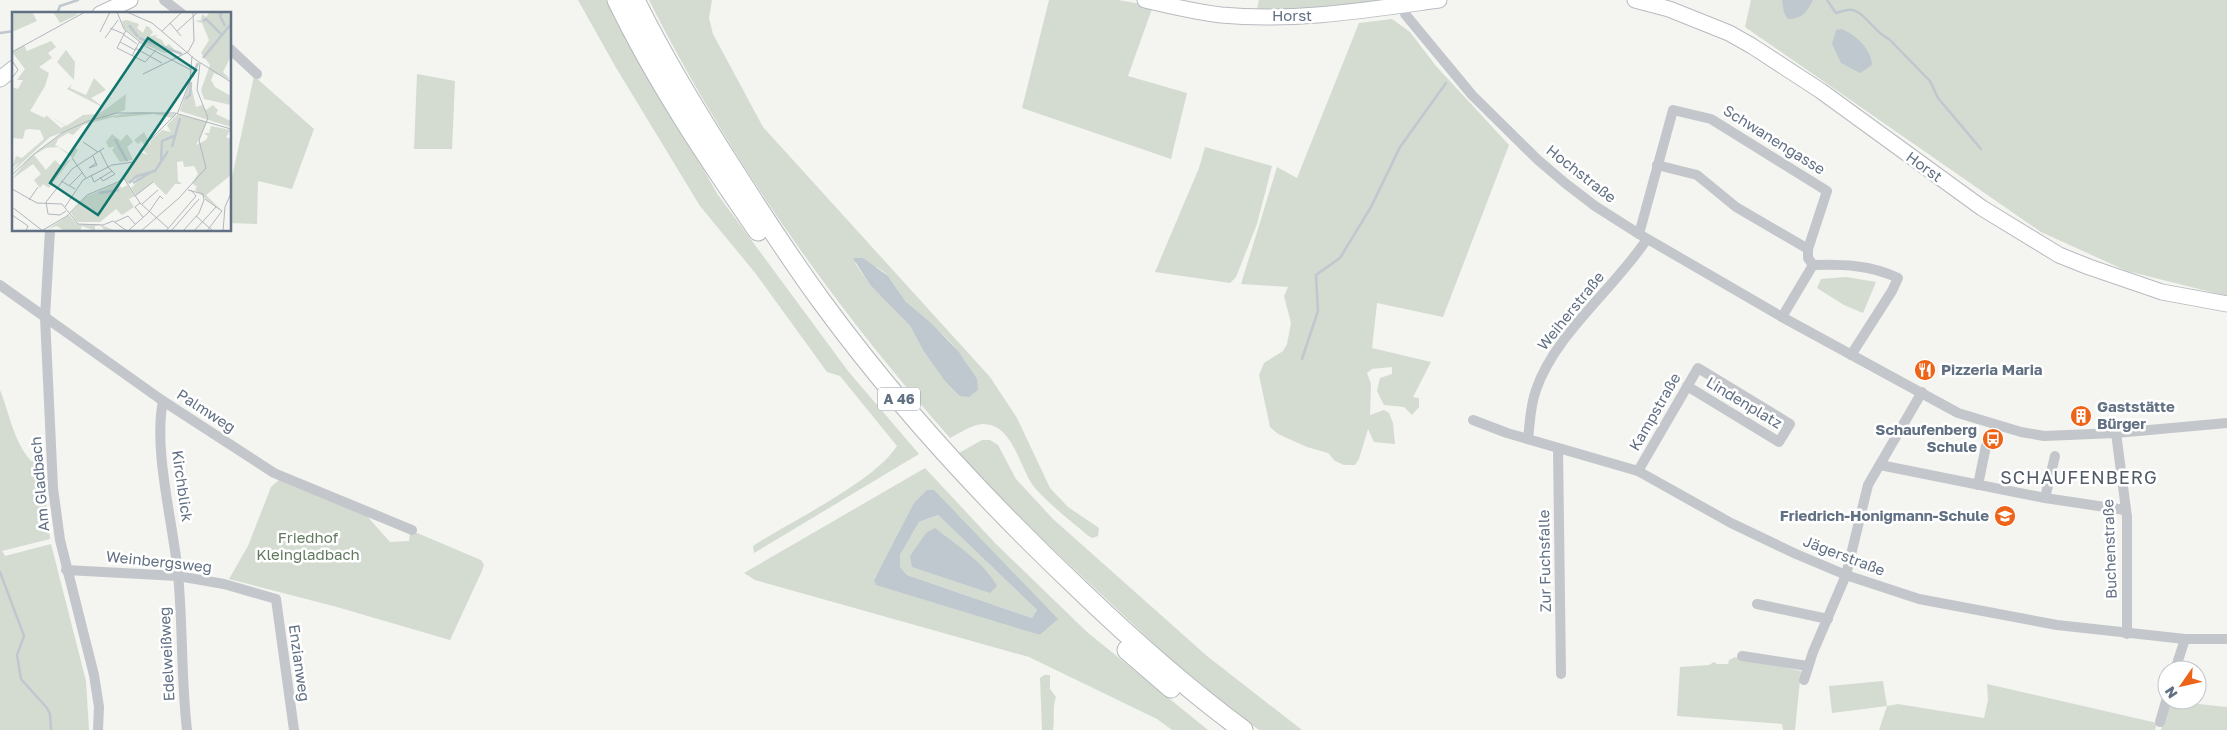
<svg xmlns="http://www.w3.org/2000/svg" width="2227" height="730" viewBox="0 0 2227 730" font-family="'Golos Text',sans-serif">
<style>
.green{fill:#d4dcd1;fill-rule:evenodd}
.water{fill:#bfc8ce;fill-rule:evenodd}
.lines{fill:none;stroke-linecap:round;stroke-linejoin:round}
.stream{stroke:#bfc8ce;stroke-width:2.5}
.secondary-casing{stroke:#b8bbc0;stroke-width:17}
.highway-casing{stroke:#b5b8bc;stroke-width:21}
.street{stroke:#c3c6ca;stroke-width:10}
.secondary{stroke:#fff;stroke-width:15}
.highway{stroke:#fff;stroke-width:19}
.labels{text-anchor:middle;stroke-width:5;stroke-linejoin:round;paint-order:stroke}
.shield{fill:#fff;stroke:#909ba8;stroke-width:1}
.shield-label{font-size:14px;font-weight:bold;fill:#617083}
.street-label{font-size:15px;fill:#617083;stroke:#fff}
.poi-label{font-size:15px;font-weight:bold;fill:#617083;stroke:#fff;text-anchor:start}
.park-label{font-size:15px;fill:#627a60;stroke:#fff}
.quarter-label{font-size:18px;letter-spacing:1px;fill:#505a67;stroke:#fff}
.inset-river{fill:none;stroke:#bfc8ce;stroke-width:2.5}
.inset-road{fill:none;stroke:#b0b7be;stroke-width:1}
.view{fill:#0f766e;fill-opacity:0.15;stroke:#0f766e;stroke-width:2.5}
.inset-edge{fill:none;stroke:#617083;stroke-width:2.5}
</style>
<rect width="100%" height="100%" fill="#f4f4f0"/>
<g class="green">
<path d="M 578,0 L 606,0 L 718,195 L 848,371 L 919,454 L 754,553 L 753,546 C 791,521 874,482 897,446 L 840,376 L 827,372 L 756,274 L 700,206 L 615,66 Z"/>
<path d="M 649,0 L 712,0 L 709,18 L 713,34 L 763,127 L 990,377 L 1017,418 L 1050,488 L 1068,507 L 1099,528 L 1098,536 L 1092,538 L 1087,535 C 1070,520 1050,505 1035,488 C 1019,469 1014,423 982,424 C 971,425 960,433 950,438 C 834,307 728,157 649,0 ZM 855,263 C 864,264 873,264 881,270 C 892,277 898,293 907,303 C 928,324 951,337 967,364 L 923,350 L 910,326 L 870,285 Z"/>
<polygon points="1049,0 1118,0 1153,6 1128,76 1187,93 1171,159 1022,108"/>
<polygon points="1259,0 1393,0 1368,5 1256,13"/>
<polygon points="1751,0 2227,0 2227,296 2127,271 2041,232 1745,27"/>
<polygon points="1392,19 1410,32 1436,66 1509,145 1443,317 1377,303 1372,348 1431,362 1413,397 1419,398 1419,407 1412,415 1404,407 1384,405 1377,391 1380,378 1392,374 1392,367 1372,369 1367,373 1371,384 1370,415 1384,410 1389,413 1393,423 1395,444 1374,442 1368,429 1359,459 1355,465 1344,465 1335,461 1328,453 1307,447 1278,434 1270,427 1259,375 1264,363 1283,351 1287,344 1291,323 1284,296 1288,287 1241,284 1277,167 1297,178 1359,23"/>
<polygon points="417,74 455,81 452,149 414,149"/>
<polygon points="254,76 314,129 292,189 258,181 257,224 230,223 230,186"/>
<polygon points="1205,147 1272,166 1257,224 1236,277 1230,283 1155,272 1199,168"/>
<polygon points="1846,277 1876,282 1863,313 1844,305 1817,288 1821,279"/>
<path d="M 0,390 C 10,415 13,440 31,461 L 42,460 L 50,539 L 2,551 L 5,556 L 51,544 L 86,681 L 89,730 L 0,730 Z"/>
<polygon points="982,440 990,440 998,445 1016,479 1053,519 1207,656 1302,730 1259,730 1235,712 1167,656 1026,524 959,453"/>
<path d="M 925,468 L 996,544 L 1087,632 L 1208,730 L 1172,730 L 1157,719 L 1029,657 L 755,580 L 744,573 ZM 927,490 L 1056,621 L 1040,635 L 874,579 Z"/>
<polygon points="280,479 366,515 390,542 409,541 410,530 481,560 484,565 481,573 450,640 337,607 229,579 248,546 271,487"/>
<polygon points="938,515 1037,610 1032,618 907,575 900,567 900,555 919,522"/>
<polygon points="1735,657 1801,671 1795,730 1783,730 1782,724 1677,716 1680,667 1709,665 1714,662 1717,664 1728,664 1729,660"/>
<path d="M 1044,675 L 1050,675 L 1050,689 L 1056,697 C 1052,708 1055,719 1053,730 L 1042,730 L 1040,678 Z"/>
<polygon points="1883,681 1887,706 1898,704 1984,718 1988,700 1987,684 2157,723 2155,730 1879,730 1887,706 1832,713 1829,686"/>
<polygon points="2170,701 2227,707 2227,730 2161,730"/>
</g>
<g class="water">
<path d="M 1782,0 L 1813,0 C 1808,11 1802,19 1788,19 L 1784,13 Z"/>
<path d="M 1842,29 C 1857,36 1871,49 1872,65 L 1860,73 L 1841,63 L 1832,44 L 1836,30 Z"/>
<polygon points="853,258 863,258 888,276 906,302 931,323 959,352 977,379 978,390 969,397 960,396 945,381 923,350 910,326 870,285"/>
<path d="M 927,490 L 934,490 L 1058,619 L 1056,621 L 1040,635 L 876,585 L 874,580 L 914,503 ZM 938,515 L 1037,610 L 1032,618 L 907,575 L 900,567 L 900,555 L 919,522 Z"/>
<path d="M 935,528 C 956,545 984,562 997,586 L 990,593 L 912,567 L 910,556 L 926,533 Z"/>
</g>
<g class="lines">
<g class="stream">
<path d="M 1827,0 L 1836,13 C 1840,12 1844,10 1848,10 C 1862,7 1875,34 1889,39 L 1930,81 L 1938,98 L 1981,149"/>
<polyline points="57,14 60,6 78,0"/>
<polyline points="0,33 14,31"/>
<polyline points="1302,359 1318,311 1316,275 1340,258 1371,207 1400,147 1446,83"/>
<polyline points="0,572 24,636 17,655 21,679 47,708 50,714 51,730"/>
</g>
<g class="secondary-casing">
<g id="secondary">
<path d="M 1145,0 C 1170,6 1196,12 1221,15 C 1294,22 1367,10 1439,0"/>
<polyline points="1635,0 1669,9 1729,33 1752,46 1821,91 1982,208 2059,255 2089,267 2162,292 2227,304"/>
<polyline points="100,14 130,0"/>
<polyline points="0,79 14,68"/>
</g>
</g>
<g class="highway-casing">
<g id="highway">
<path d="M 617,0 C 656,81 707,157 758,231"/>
<path d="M 635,0 C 664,60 700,118 736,174 C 764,218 792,261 822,302 C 898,406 986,501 1079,589 C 1131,639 1185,687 1243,730"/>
<polyline points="1127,650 1171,688"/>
</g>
</g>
<g class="street">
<polyline points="164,0 182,14"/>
<polyline points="1407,5 1405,14 1472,95 1538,160 1565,183 1595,206 1639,234 1782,317 1958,413 2021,432 2044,436 2116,433 2227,423"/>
<polyline points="230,49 257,74"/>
<polyline points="1657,165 1697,175 1736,207 1808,249 1808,258 1813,265"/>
<polyline points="50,230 45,317 53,488 60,540 94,675 99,707 98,730"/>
<polyline points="1639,234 1673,110 1711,119 1827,191 1808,249"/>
<path d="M 1813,265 C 1842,264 1871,265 1898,278 L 1892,291 L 1851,355"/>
<polyline points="0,285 163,401 274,473 412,530"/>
<polyline points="1782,317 1813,265"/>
<path d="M 163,401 C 153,450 173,522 178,574 C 183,626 181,678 187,730"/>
<polyline points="1473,420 1507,433 1638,471 1731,523 1796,554 1846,575 1919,599 2057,625 2185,639 2227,639"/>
<polyline points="2116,433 2127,517 2127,634"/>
<path d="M 1528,439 C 1530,423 1530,406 1536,390 C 1555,334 1614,289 1647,239"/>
<polyline points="1558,448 1561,674"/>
<polyline points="1880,465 2045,498 2125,510"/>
<polyline points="1638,471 1698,368 1790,424 1779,442 1687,386"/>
<polyline points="1978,485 1986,446"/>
<polyline points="2045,498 2055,456"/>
<polyline points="66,570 178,576 224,584 276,599 294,730"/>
<polyline points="1757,604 1828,619"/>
<polyline points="1742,656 1808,666"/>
<polyline points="2175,670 2185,639"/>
<polyline points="1804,680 1813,652 1846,575 1868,485 1922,392"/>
<polyline points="2160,722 2167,698"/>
</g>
<use href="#secondary" class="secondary"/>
<use href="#highway" class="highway"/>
</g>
<defs>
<g id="restaurant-disc" transform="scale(1.125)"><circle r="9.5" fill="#ed6317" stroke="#fff"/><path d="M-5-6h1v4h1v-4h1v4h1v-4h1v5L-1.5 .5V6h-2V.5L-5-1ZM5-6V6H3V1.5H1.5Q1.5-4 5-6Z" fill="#fff"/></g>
<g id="building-disc" transform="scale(1.125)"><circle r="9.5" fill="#ed6317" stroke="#fff"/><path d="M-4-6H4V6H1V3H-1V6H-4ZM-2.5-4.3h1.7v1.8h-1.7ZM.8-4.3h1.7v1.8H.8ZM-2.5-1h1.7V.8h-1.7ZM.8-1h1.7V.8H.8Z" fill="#fff"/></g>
<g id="bus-disc" transform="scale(1.125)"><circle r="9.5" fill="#ed6317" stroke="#fff"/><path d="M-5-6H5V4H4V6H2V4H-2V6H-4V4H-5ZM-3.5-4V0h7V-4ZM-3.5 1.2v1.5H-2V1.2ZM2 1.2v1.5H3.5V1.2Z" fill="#fff"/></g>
<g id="school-disc" transform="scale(1.125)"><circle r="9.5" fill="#ed6317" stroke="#fff"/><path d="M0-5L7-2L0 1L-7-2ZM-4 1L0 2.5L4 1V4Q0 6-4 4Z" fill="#fff"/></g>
</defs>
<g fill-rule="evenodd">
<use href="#restaurant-disc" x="1925" y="370"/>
<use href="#building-disc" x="2081" y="416"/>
<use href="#bus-disc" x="1993" y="439"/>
<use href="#school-disc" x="2005" y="516"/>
</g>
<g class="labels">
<rect class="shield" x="878" y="387.5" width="42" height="23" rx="4"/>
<g class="shield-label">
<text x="899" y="404">A 46</text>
</g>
<g class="street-label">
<text x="1292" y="21">Horst</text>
<text transform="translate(1774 140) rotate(32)" y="5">Schwanengasse</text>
<text transform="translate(1924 167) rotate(36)" y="5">Horst</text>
<text transform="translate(1581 174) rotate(38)" y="5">Hochstraße</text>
<text transform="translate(1571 311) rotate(-51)" y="5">Weiherstraße</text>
<text transform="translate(1744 403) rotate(31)" y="5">Lindenplatz</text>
<text transform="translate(206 411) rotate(33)" y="5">Palmweg</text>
<text transform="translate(1655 412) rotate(-60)" y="5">Kampstraße</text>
<text transform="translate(40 484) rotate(-95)" y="5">Am Gladbach</text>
<text transform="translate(182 486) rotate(82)" y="5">Kirchblick</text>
<text transform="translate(2110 549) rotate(-92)" y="5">Buchenstraße</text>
<text transform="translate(1844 556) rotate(21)" y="5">Jägerstraße</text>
<text transform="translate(1545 561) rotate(-91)" y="5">Zur Fuchsfalle</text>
<text transform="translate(159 562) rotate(6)" y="5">Weinbergsweg</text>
<text transform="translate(167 654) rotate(-93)" y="5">Edelweißweg</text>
<text transform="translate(299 663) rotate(82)" y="5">Enzianweg</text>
</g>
<g class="poi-label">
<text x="1941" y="375">Pizzeria Maria</text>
<text x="2097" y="412">Gaststätte<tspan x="2097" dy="17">Bürger</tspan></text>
<text x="1977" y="435" text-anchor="end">Schaufenberg<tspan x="1977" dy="17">Schule</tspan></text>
<text x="1989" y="521" text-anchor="end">Friedrich-Honigmann-Schule</text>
</g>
<g class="park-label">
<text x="308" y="543">Friedhof<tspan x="308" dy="17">Kleingladbach</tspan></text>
</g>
<g class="quarter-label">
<text x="2079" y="484">SCHAUFENBERG</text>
</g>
</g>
<g transform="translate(12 12)">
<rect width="219" height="219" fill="#f4f4f0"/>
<path d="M 5,0 L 20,0 L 25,9 L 0,20 L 0,3 ZM 41,0 L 64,0 L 65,3 L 48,11 ZM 198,0 L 219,0 L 219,44 L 211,60 L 219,68 L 202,61 L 199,68 L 203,75 L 219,84 L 219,93 L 192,87 L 189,78 L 198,53 L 189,41 L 197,28 L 190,11 L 183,9 L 189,8 L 190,2 L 194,5 ZM 115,8 L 127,12 L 125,16 L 131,21 L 134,14 L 137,15 L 141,20 L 138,24 L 146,23 L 143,25 L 150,28 L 153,34 L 157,32 L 162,37 L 159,41 L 152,41 L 132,32 L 112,16 L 110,9 ZM 39,29 L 44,35 L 36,41 L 40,46 L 27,55 L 37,61 L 33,74 L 18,99 L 33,106 L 34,103 L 49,116 L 53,114 L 35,102 L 54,114 L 71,103 L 86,102 L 94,97 L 55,77 L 60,72 L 58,76 L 74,83 L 82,66 L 94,78 L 79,86 L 94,97 L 114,82 L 113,98 L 38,125 L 0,160 L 7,150 L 0,156 L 4,144 L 10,146 L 32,127 L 28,118 L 17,117 L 13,118 L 11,127 L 0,126 L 0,75 L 6,77 L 11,68 L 5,68 L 13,57 L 0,40 L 12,33 L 15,39 ZM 54,38 L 63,50 L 62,68 L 45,50 ZM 178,69 L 184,95 L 190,93 L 194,98 L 201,93 L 206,98 L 204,102 L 219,109 L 219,115 L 168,99 ZM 127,100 L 164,102 L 161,106 L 142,102 L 101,106 L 105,104 L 71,113 L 61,123 L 56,121 L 46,127 L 43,134 L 45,134 L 58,142 L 63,136 L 66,138 L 61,146 L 46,135 L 34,136 L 22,143 L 34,158 L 43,148 L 48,153 L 59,147 L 37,176 L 31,172 L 28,176 L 22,168 L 29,162 L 21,152 L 0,167 L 17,146 L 51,121 L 90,105 ZM 166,102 L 195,110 L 184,133 L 194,128 L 196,124 L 192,121 L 197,121 L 199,114 L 219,118 L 214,125 L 219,127 L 219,163 L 194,183 L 211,200 L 183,178 L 185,175 L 180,171 L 186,162 L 182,154 L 172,155 L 171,149 L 165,150 L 166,169 L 170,172 L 163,172 L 154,183 L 141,170 L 124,183 L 119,176 L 127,168 L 121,166 L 116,172 L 112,166 L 128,140 L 136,143 L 130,137 L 133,133 L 129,129 L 126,132 L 122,128 L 132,120 L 139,134 L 138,129 L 150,118 L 159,120 L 155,113 ZM 100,122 L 109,129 L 115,122 L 121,130 L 115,135 L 121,148 L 108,150 L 100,138 L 103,134 L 97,136 L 94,130 ZM 105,171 L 110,176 L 115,173 L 123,184 L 117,187 L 122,195 L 110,203 L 104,197 L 88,210 L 65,210 L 59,201 L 73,185 ZM 57,203 L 65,212 L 87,212 L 104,219 L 93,219 L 88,213 L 83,214 L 83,219 L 70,214 L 68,219 L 52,219 L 45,214 L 36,217 Z" fill="#d4dcd1"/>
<path class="inset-river" d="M 210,0 L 208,4 L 213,14M 191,9 L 194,7 L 209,22M 117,13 L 126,25M 127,26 L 147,33M 149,34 L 170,42M 191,46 L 219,12M 180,65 L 186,51M 173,87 L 178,83 L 179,70M 103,127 L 115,149M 160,135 L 168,106M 149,148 L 150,129 L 164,123M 117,171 L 125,164 L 143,159 L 156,139M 121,171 L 141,159M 87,181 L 107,178"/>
<path class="inset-road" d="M 105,0 L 112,17 L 133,34 L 179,58M 115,0 L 140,11 L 184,48 L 219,70M 158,11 L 169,24M 98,16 L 112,22M 114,18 L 105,36 L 133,50 L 144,38M 150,19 L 170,0M 165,19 L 186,0M 88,20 L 98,0M 112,23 L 125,32M 93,26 L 106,8M 108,30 L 123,38M 123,36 L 150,51M 0,40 L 73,0M 120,44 L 128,29M 131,62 L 176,40 L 182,29 L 181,0M 0,66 L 6,58 L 1,50M 71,130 L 86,140M 88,139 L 96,155M 81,144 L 84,151 L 85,153 L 77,156 L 84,151M 60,146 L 74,166M 0,163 L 22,142 L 50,121 L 76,109 L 105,101 L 163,101 L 219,117M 79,163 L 82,170 L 100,159M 88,165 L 91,169 L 103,162 L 96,155M 111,165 L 128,191 L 156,216M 49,169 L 63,177M 57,174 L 71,160M 0,177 L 25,191 L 50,192 L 66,212 L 91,213M 123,184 L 141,170M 193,187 L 210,199 L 195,219M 17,188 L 26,175M 128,191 L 123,195 L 131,205M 130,192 L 146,178M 0,195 L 31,219M 53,195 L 71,168 L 100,153 L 122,150M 54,199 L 48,203 L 36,202 L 34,190 L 60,157 L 92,136M 0,203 L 16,214 L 14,219M 184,204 L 201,219M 103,210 L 116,204 L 123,212M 91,213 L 101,209 L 115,219M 31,218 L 55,204 L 75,183 L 106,170 L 115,162 L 129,137 L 166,100 L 178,69 L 180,44M 116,219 L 137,200 L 148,184 L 151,187M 129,219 L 167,186 L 194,156 L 187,128 L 196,106 L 185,78 L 188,51M 154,219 L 184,184 L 179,178M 159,219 L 187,187M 171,219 L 187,201 L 192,188 L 191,182 L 176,178M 182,219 L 204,195M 211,219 L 213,195 L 219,181"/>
<path class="view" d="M 136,26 L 184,58 L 86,203 L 38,171 Z"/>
<rect width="219" height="219" class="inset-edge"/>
</g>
<g transform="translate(2182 685) rotate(236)"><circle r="24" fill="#ffffff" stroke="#c0c6cd"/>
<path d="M0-4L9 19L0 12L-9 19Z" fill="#ed6317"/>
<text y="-8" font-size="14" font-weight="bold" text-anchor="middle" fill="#617083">N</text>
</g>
</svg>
